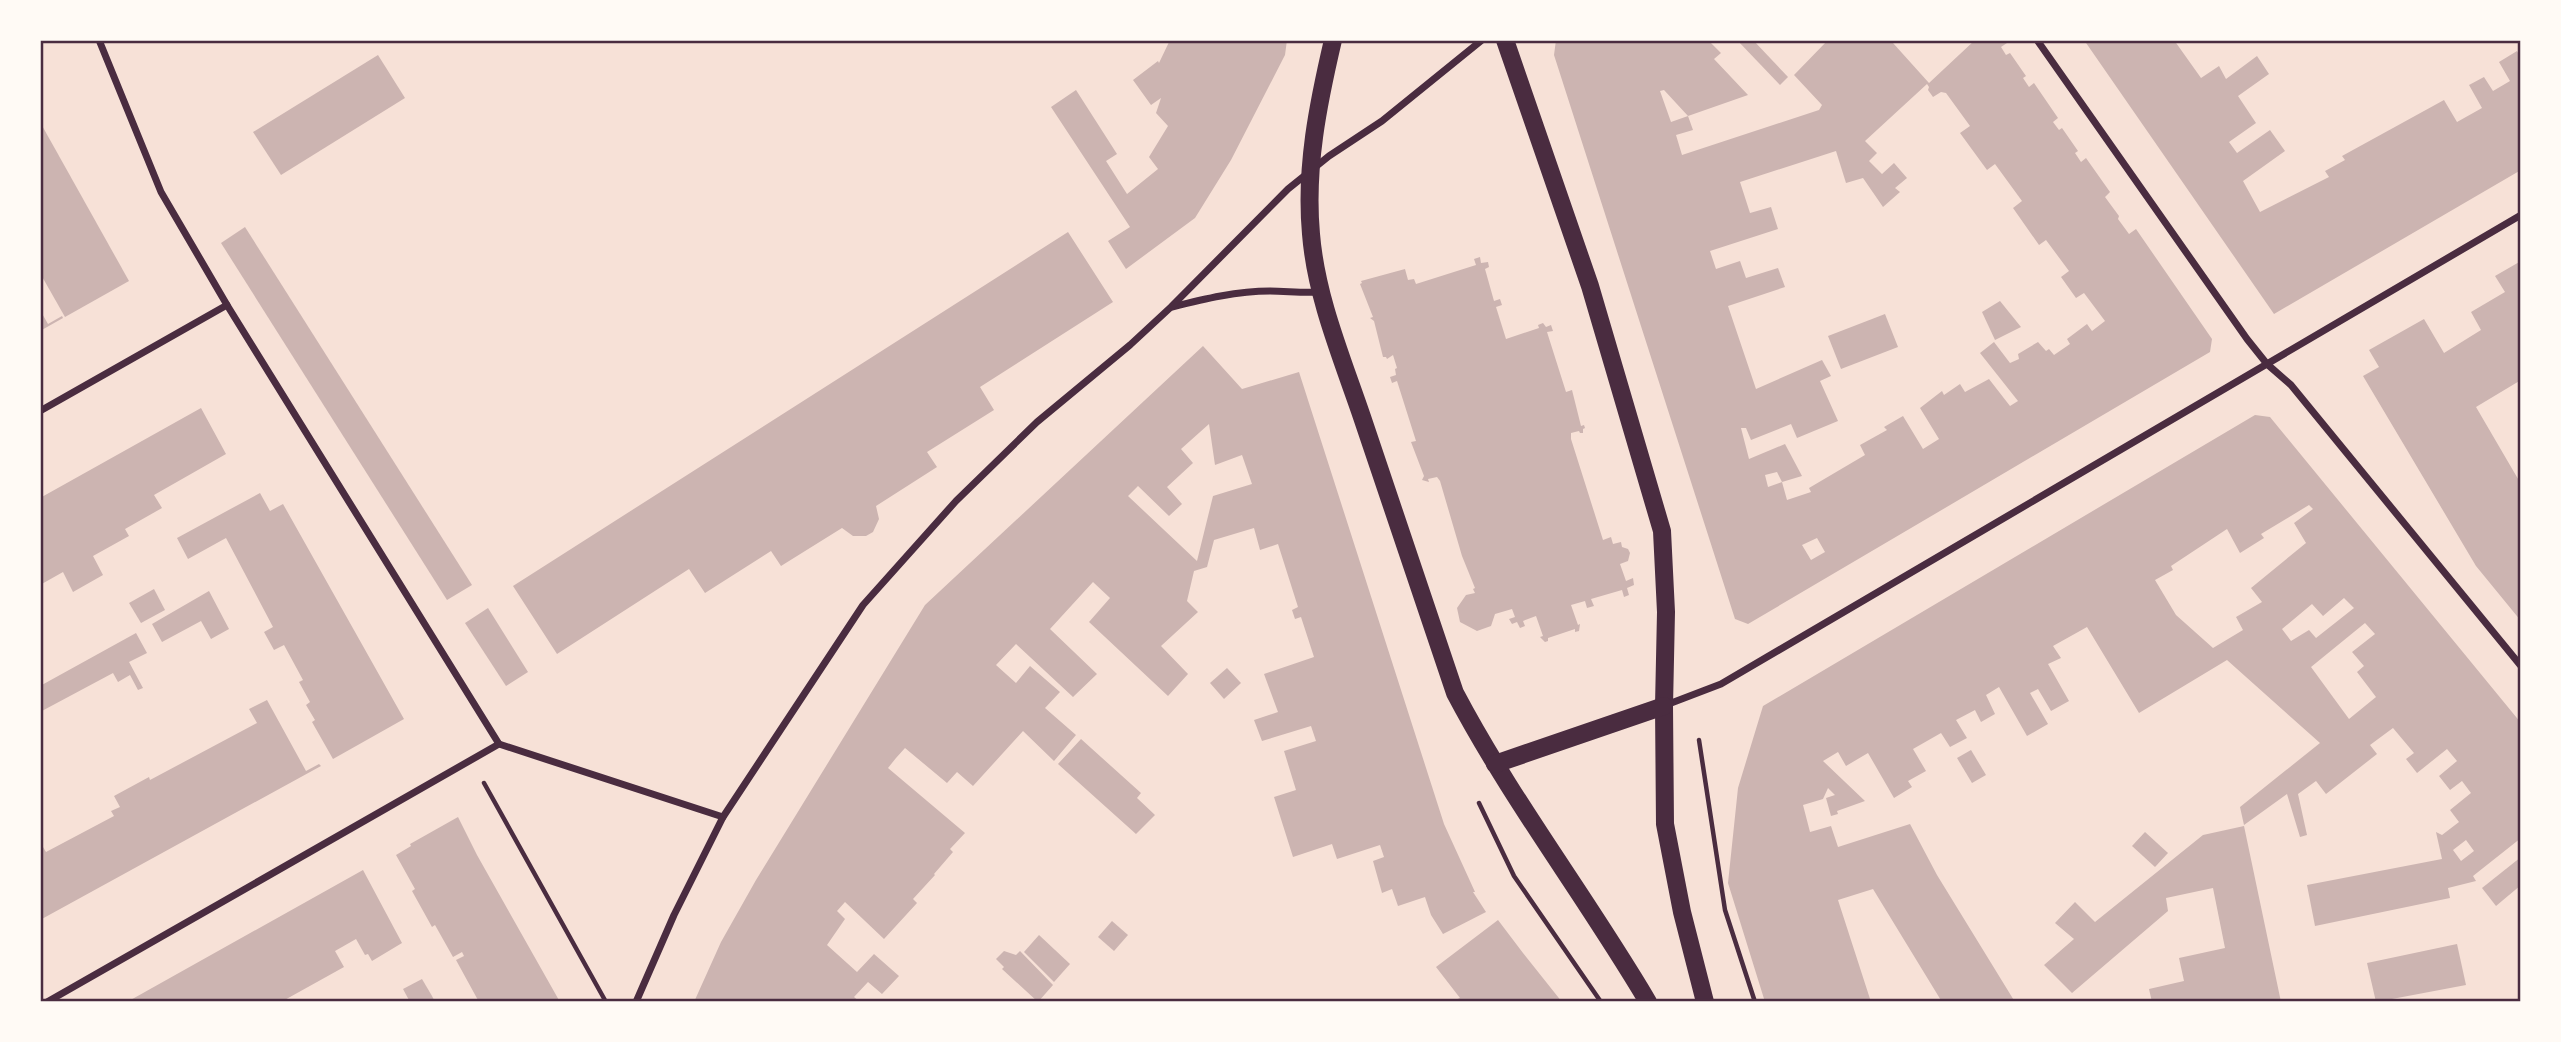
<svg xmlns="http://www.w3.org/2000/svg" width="2561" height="1042" viewBox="0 0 2561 1042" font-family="Roboto,sans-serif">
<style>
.building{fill:#ccb4b1;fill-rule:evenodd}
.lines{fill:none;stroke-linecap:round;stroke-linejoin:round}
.path{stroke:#4a2c40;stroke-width:4.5}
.minor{stroke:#4a2c40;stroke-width:7}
.primary{stroke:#4a2c40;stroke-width:18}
.neatline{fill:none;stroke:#4a2c40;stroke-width:2.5}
</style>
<rect width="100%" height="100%" fill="#f7e1d7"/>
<g class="building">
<polygon points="1170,40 1287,40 1285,55 1231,160 1195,218 1126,269 1108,241 1130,227 1051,107 1076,90 1117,154 1106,161 1127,194 1158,169 1149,157 1168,126 1156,113 1161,98 1151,105 1133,80 1158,61 1159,63"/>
<path d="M 1556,40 L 1708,40 L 1721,53 L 1714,59 L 1748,95 L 1688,116 L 1664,90 L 1660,91 L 1671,122 L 1688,116 L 1693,130 L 1676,135 L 1682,155 L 1819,110 L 1822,105 L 1794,75 L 1828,40 L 1896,40 L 1893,43 L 1929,83 L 1975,40 L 2005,40 L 2007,43 L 2001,47 L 2006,55 L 2010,53 L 2026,76 L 2023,78 L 2029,87 L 2034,83 L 2058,118 L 2053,122 L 2059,130 L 2062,128 L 2078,151 L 2075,153 L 2081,162 L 2086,158 L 2110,192 L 2105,197 L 2119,216 L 2118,219 L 2129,234 L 2136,229 L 2212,339 L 2210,352 L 1748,624 L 1735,619 L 1554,55 ZM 1927,84 L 1929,87 L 1928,90 L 1933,97 L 1941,92 L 1946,93 L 1970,126 L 1960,133 L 1987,170 L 1995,164 L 2022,201 L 2013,208 L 2039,245 L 2046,240 L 2069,271 L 2061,277 L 2076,298 L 2084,293 L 2105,321 L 2092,331 L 2087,324 L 2067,339 L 2070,344 L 2054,355 L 2049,349 L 2046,351 L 2038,342 L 2018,354 L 2019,359 L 2010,363 L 1994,342 L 1980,353 L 2018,401 L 2010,406 L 1989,379 L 1965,392 L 1960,384 L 1944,395 L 1942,391 L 1920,408 L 1939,439 L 1923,449 L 1903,416 L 1884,427 L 1887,430 L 1860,445 L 1865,455 L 1809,488 L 1811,492 L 1787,500 L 1782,482 L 1768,487 L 1765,475 L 1777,472 L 1782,482 L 1802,476 L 1785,444 L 1749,459 L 1741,428 L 1746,428 L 1751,440 L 1791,424 L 1797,438 L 1838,421 L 1820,381 L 1831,376 L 1822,360 L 1756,389 L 1728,306 L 1785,287 L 1778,268 L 1746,278 L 1740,261 L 1716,269 L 1710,251 L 1778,229 L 1771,207 L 1750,213 L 1740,182 L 1836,151 L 1846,183 L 1863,178 L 1883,207 L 1900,192 L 1895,188 L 1907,178 L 1894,163 L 1882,174 L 1869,161 L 1877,153 L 1865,141 ZM 1817,538 L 1825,552 L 1811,560 L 1802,545 Z"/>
<polygon points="1737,40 1753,40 1788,77 1780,85"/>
<polygon points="2084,40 2174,40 2201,78 2219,66 2226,79 2257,56 2269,74 2238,96 2256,123 2229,142 2237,153 2270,130 2285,151 2243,181 2260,212 2329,177 2325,171 2345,160 2342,156 2444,100 2457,122 2482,108 2469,85 2484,77 2493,91 2510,81 2499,62 2517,51 2521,58 2521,170 2274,314"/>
<polygon points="378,55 405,98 281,175 253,132"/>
<polygon points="40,122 129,281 65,317 40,273"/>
<polygon points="245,227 472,585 447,600 221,243"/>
<polygon points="1068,232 1113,302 980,387 994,410 927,452 937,467 876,506 879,519 873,532 866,536 853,536 842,528 781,566 771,551 705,593 689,569 557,654 513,586"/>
<polygon points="1480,257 1481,263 1488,262 1489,267 1485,269 1494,301 1500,299 1502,305 1496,307 1506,339 1539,328 1538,325 1543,323 1546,327 1551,325 1553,331 1547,332 1566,392 1572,390 1581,426 1584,425 1585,428 1583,429 1583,433 1580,433 1579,431 1571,433 1571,439 1603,540 1611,537 1613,544 1621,542 1622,547 1628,549 1630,553 1628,561 1620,564 1626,581 1633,578 1634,585 1627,588 1629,595 1624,597 1622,590 1591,599 1594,606 1587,608 1585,601 1571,605 1578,625 1580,624 1579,631 1575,632 1575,629 1548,638 1548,641 1545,642 1540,637 1543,636 1536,616 1523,621 1525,626 1520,628 1517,622 1512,624 1509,619 1515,617 1512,609 1495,614 1491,626 1477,631 1460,622 1457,608 1466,595 1475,593 1473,589 1475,588 1462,556 1440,481 1437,477 1428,479 1429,482 1422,480 1424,476 1411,442 1416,441 1397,381 1392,383 1390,377 1396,375 1395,369 1397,368 1393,355 1387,359 1386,357 1383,357 1374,321 1370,318 1373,317 1360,284 1362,283 1361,281 1405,269 1408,280 1414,279 1416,284 1476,265 1474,259"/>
<polygon points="2521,261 2521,380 2476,407 2521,484 2521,621 2476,566 2363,376 2379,367 2369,350 2424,319 2444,353 2481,330 2471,312 2505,292 2495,276"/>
<polygon points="2000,301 2021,327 1995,340 1982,312"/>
<polygon points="40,310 48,324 62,316 63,318 40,331"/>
<polygon points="1885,314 1898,347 1841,369 1828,336"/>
<path d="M 1203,346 L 1242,389 L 1299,372 L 1444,824 L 1475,892 L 1473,892 L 1486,912 L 1443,934 L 1431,915 L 1425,897 L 1398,906 L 1392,889 L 1382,893 L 1373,861 L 1384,857 L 1380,845 L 1337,859 L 1332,844 L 1293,857 L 1274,797 L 1296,790 L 1284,751 L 1316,741 L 1311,726 L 1262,741 L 1254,720 L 1278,712 L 1264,674 L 1314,657 L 1301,617 L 1295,619 L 1292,610 L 1298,607 L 1278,544 L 1260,550 L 1254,528 L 1214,540 L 1207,567 L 1194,571 L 1187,601 L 1198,612 L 1161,646 L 1188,674 L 1168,696 L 1089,622 L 1110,598 L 1093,582 L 1050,629 L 1097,674 L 1073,697 L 1016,644 L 996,665 L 1016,683 L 1030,666 L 1060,692 L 1045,708 L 1076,735 L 1054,761 L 1023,731 L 973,786 L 957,772 L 947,783 L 905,748 L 896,758 L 888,768 L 965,833 L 950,849 L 953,852 L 934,874 L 935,875 L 913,899 L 917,903 L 884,939 L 845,902 L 837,911 L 845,919 L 827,945 L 857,972 L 874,954 L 899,976 L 882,994 L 868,982 L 854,997 L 860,1002 L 694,1002 L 721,942 L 756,880 L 925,605 ZM 1209,424 L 1215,465 L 1242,455 L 1252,484 L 1213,496 L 1197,561 L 1128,496 L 1138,486 L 1169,516 L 1182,504 L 1167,487 L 1193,463 L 1181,449 Z"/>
<polygon points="201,408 226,454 154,495 162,508 125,529 129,536 93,556 103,575 73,592 63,572 40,585 40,498"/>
<path d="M 2255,415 L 2270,417 L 2521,723 L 2521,838 L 2473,876 L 2476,881 L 2448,888 L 2450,898 L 2315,926 L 2307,885 L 2442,859 L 2436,832 L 2442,835 L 2459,822 L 2450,810 L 2471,793 L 2462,781 L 2450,790 L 2439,776 L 2457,761 L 2447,749 L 2417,773 L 2406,759 L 2414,753 L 2393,728 L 2370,745 L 2377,754 L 2326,794 L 2316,781 L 2298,794 L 2307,835 L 2300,837 L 2287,794 L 2244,825 L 2240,807 L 2320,743 L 2227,660 L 2139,713 L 2087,627 L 2053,646 L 2061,658 L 2048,664 L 2069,701 L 2051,711 L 2038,689 L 2030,693 L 2048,724 L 2027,736 L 1999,687 L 1986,695 L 1995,714 L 1981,722 L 1975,710 L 1956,720 L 1967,738 L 1950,747 L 1941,733 L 1913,749 L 1926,771 L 1908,781 L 1912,787 L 1894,798 L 1868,753 L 1846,766 L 1838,752 L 1823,761 L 1865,801 L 1837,811 L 1838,814 L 1831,816 L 1826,798 L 1835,795 L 1828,788 L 1823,799 L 1803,805 L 1810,832 L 1831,826 L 1838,847 L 1910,824 L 1937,875 L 2015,1002 L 1942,1002 L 1873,889 L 1838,900 L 1871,1002 L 1765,1002 L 1728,883 L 1738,788 L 1763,706 ZM 2309,505 L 2313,509 L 2294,523 L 2306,543 L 2251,588 L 2262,602 L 2236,617 L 2243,630 L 2213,648 L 2176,615 L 2155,580 L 2173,570 L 2171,566 L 2227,529 L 2240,553 L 2264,538 L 2261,534 ZM 2344,598 L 2354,608 L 2316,638 L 2309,630 L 2291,641 L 2282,629 L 2312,604 L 2323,616 ZM 2365,623 L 2375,634 L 2352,652 L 2364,666 L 2357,672 L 2376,697 L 2349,719 L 2311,667 ZM 2466,840 L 2474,851 L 2461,861 L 2453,850 Z"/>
<polygon points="260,493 270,511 283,504 404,719 333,759 312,722 315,720 306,705 310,702 299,682 303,680 284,645 274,650 264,632 273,627 226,538 188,559 177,538"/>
<polygon points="154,589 165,610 141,623 129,603"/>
<polygon points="209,591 229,629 211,639 201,621 162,642 152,624"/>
<polygon points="488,608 528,672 506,686 465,623"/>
<polygon points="136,633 147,653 129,662 143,688 138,690 130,675 118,682 113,673 40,712 40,686"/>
<polygon points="1227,668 1241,683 1224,699 1210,683"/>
<polygon points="267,700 306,771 319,764 321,766 40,920 40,842 46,852 114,816 111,811 120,807 114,796 149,777 150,780 257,723 249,709"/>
<polygon points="1081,739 1141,793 1137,798 1155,815 1136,834 1058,764"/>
<polygon points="1971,750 1986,775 1972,783 1957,758"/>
<polygon points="458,817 477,855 560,1002 479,1002 456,960 464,956 462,952 453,957 435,925 432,927 412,891 415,889 396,855 411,846 410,844"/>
<polygon points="2244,826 2281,1002 2152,1002 2149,989 2184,981 2179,958 2225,948 2213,888 2166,898 2168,911 2072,993 2044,965 2074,939 2055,923 2075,902 2095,922 2203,835"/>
<polygon points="2145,832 2168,853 2155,867 2132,846"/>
<polygon points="2521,857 2521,885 2496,906 2482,888"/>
<polygon points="363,870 402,943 372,961 368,954 365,955 356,939 335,951 344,967 281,1002 127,1002"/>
<polygon points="1498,920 1523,953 1562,1002 1450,1002 1460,998 1436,967"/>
<polygon points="1112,921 1128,935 1114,951 1098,937"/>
<polygon points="1039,935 1070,964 1054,982 1024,952"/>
<polygon points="2457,944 2466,985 2376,1002 2367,963"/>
<polygon points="1004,951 1016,955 1020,951 1053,985 1038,1002 1002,969 1004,967 996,959"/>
<polygon points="422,979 432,996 435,1002 410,1002 403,989"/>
</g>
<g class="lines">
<g class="path">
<polyline points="1699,740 1725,910 1755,1002"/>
<polyline points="484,783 606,1002"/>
<polyline points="1479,803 1514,876 1601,1002"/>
</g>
<g class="minor">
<polyline points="99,40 161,192 227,305 499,744 723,817"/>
<polyline points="2037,40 2247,339 2267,364 2291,385 2521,666"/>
<path d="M 1172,307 C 1204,299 1237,291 1270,291 C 1286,291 1302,293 1319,292"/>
<polyline points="40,411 227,305"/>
<polyline points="1666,705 1721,684 2521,215"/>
<polyline points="47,1002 499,744"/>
<polyline points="636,1002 674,915 723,817 863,605 956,501 1037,422 1130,345 1171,307 1288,189 1329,156 1382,121 1482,40"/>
</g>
<g class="primary">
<path d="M 1333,40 C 1318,104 1305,168 1311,234 C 1316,297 1342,358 1362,417 C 1393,509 1424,601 1455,693 C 1512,801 1586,897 1648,1002"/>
<polyline points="1505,40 1590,286 1662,531 1666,612 1664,706 1665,824 1682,912 1705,1002"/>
<polyline points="1495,764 1664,706"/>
</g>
</g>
<rect width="2561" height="1042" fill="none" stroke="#fffaf5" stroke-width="84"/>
<rect x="42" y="42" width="2477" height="958" class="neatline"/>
</svg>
